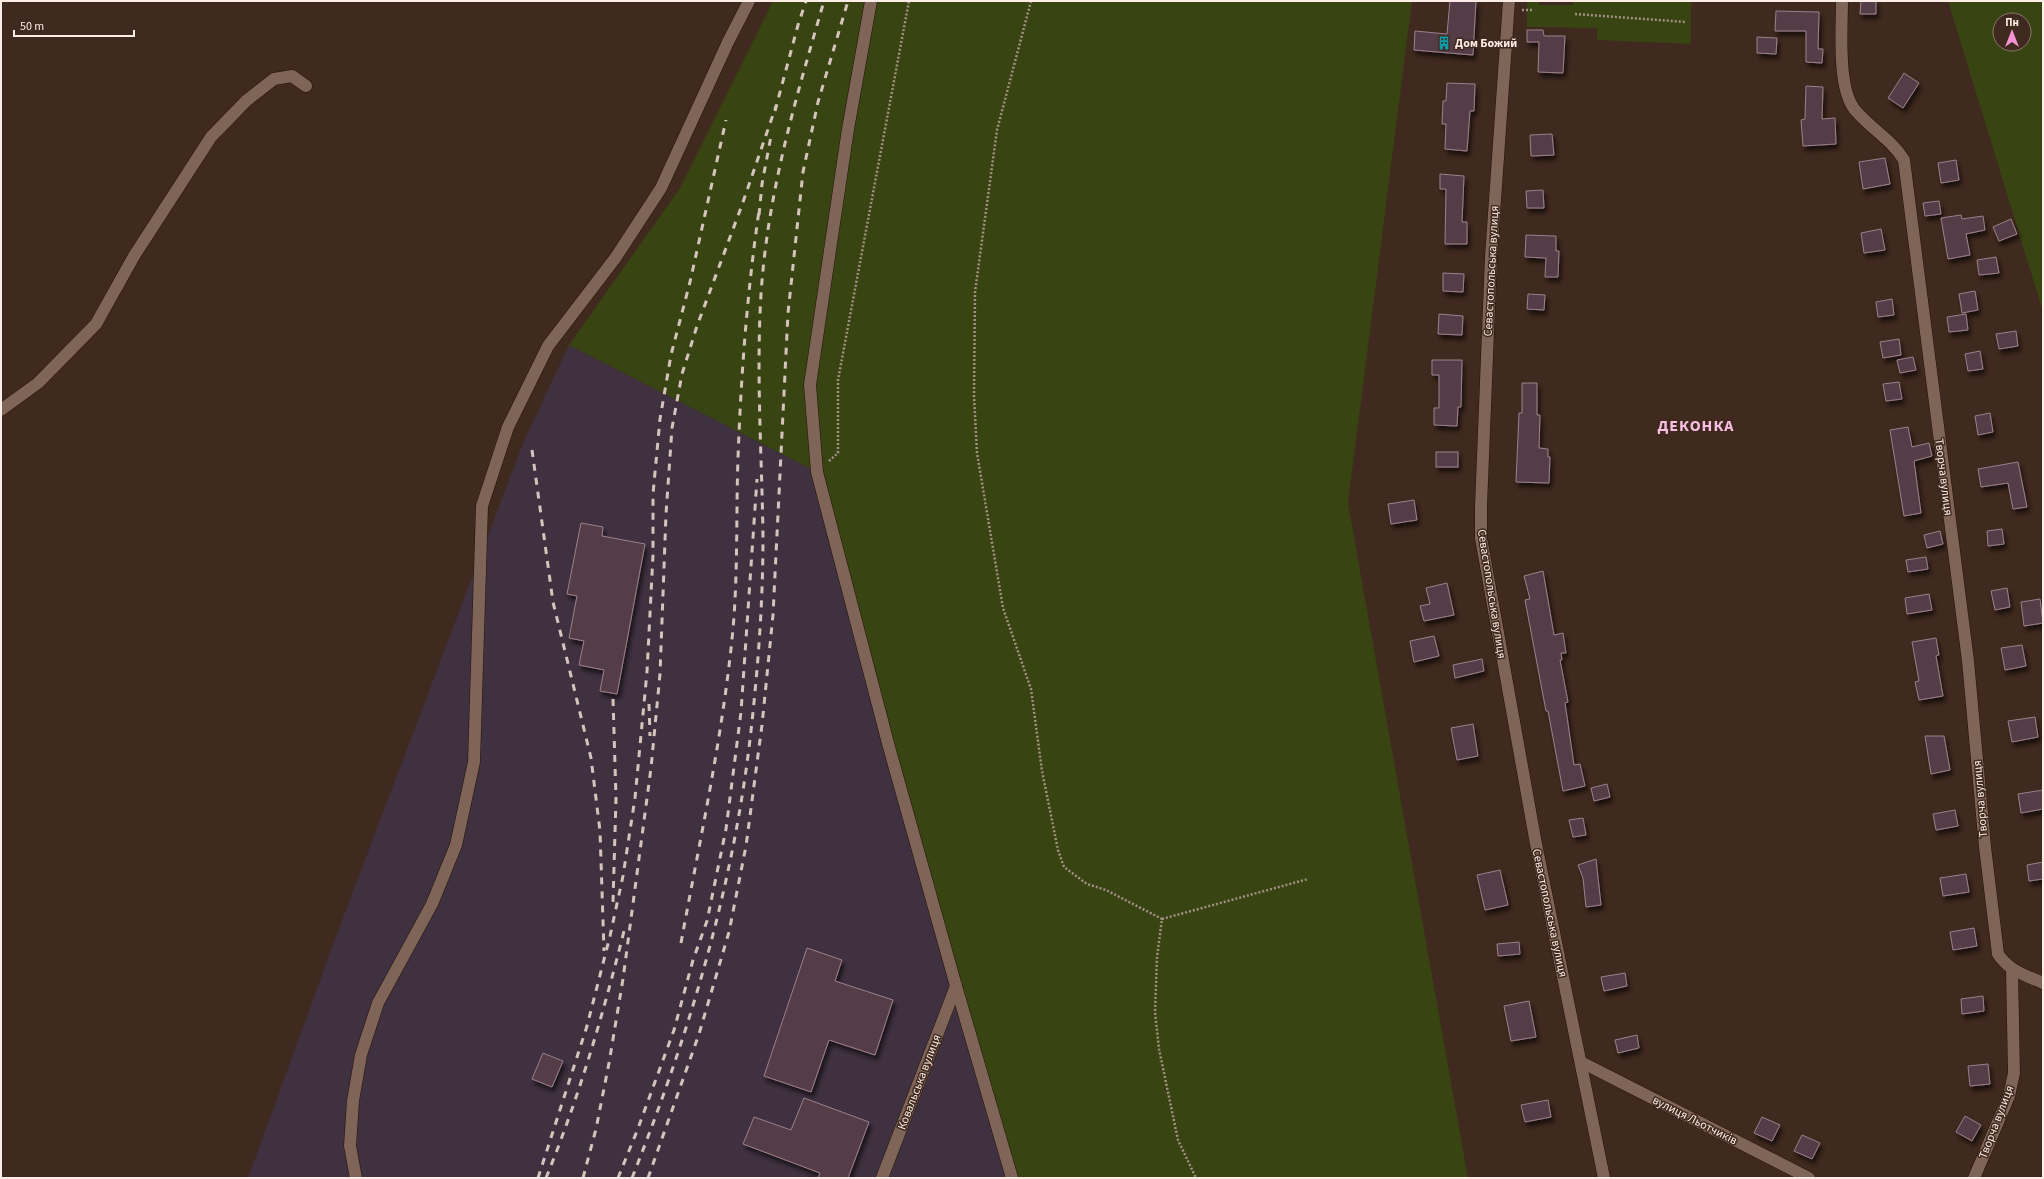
<svg xmlns="http://www.w3.org/2000/svg" width="2044" height="1179" viewBox="0 0 2044 1179" font-family="'Source Sans 3',sans-serif">
<style>
.industrial{fill:#3f313f}
.green{fill:#384411;fill-rule:evenodd}
.building{fill:#553c47;stroke:#9c808c;filter:url(#shadow)}
.lines{fill:none;stroke-linecap:round;stroke-linejoin:round}
.minor-casing{stroke:#251107;stroke-width:13}
.path{stroke:#a49087;stroke-width:2.5;stroke-dasharray:2 2;stroke-linecap:butt}
.minor{stroke:#7f6458;stroke-width:12}
.rail{stroke:#d5c4bc;stroke-width:3;stroke-dasharray:7 7;stroke-linecap:butt}
.labels{text-anchor:middle;stroke-width:3;stroke-linejoin:round;paint-order:stroke}
.poi-label{font-size:12px;font-weight:bold;fill:#fdede6;stroke:#40291e;text-anchor:start}
.street-label{font-size:12px;fill:#fdede6;stroke:#40291e}
.district-label{font-size:16px;font-weight:bold;letter-spacing:1px;fill:#f8bee2;stroke:#40291e}
</style>
<defs>
<filter id="shadow"><feDropShadow dx="2.5" dy="4.5" stdDeviation="2" flood-color="#0009"/></filter>
</defs>
<rect width="100%" height="100%" fill="#40291e"/>
<polygon class="industrial" points="569,345 817,472 1008,1178 248,1178 338,931 523,443"/>
<g class="green">
<polygon points="773,1 1412,1 1348,503 1468,1178 1012,1178 817,472 569,345 680,188"/>
<polygon points="1527,1 1539,1 1539,5 1573,5 1573,1 1691,1 1691,44 1597,40 1597,28 1527,27"/>
<path d="M 1948,1 L 2043,1 L 2043,312 ZM 2000,20 L 2024,20 L 2024,44 L 2000,44 Z"/>
</g>
<g class="building">
<polygon points="1450,1 1476,1 1473,55 1414,50 1415,31 1447,34"/>
<polygon points="1861,1 1876,1 1876,14 1860,14"/>
<polygon points="1776,11 1819,12 1818,49 1823,49 1822,63 1806,62 1806,31 1775,31"/>
<polygon points="1527,30 1543,30 1544,36 1565,36 1563,73 1538,72 1539,42 1527,42"/>
<polygon points="1757,37 1777,38 1776,54 1757,53"/>
<polygon points="1904,73 1919,83 1903,108 1888,98"/>
<polygon points="1447,83 1475,84 1474,111 1470,111 1467,151 1445,149 1446,124 1442,124 1443,101 1446,101"/>
<polygon points="1806,86 1823,87 1822,119 1835,118 1836,144 1803,146 1801,120 1805,119"/>
<polygon points="1552,134 1554,155 1531,156 1530,135"/>
<polygon points="1885,158 1890,184 1863,189 1859,162"/>
<polygon points="1956,160 1959,180 1941,183 1938,163"/>
<polygon points="1440,174 1464,176 1462,222 1467,222 1467,244 1445,244 1446,189 1440,189"/>
<polygon points="1543,190 1544,208 1527,208 1526,191"/>
<polygon points="1939,201 1941,214 1925,216 1923,203"/>
<polygon points="1961,215 1962,219 1983,216 1985,230 1966,234 1970,255 1948,259 1941,218"/>
<polygon points="2011,219 2017,234 1999,241 1993,227"/>
<polygon points="1881,229 1885,250 1864,253 1861,233"/>
<polygon points="1526,235 1556,236 1556,251 1559,251 1558,277 1545,277 1546,258 1525,257"/>
<polygon points="1996,257 1999,273 1979,275 1977,260"/>
<polygon points="1443,273 1464,274 1463,292 1443,291"/>
<polygon points="1975,291 1978,310 1962,313 1959,294"/>
<polygon points="1528,294 1545,295 1544,310 1527,309"/>
<polygon points="1892,299 1894,315 1878,317 1876,302"/>
<polygon points="1439,314 1463,316 1462,335 1438,334"/>
<polygon points="1966,314 1968,330 1949,332 1947,317"/>
<polygon points="2016,331 2018,346 1999,349 1996,334"/>
<polygon points="1899,339 1901,355 1883,358 1880,342"/>
<polygon points="1980,351 1983,369 1968,371 1965,354"/>
<polygon points="1913,357 1916,370 1900,373 1897,360"/>
<polygon points="1432,360 1462,360 1461,407 1458,407 1457,426 1434,425 1434,408 1439,408 1439,375 1432,375"/>
<polygon points="1899,382 1902,399 1886,401 1883,384"/>
<polygon points="1522,383 1537,383 1537,415 1540,415 1539,448 1548,449 1548,457 1550,457 1549,483 1516,482 1519,413 1522,413"/>
<polygon points="1990,413 1993,432 1978,435 1975,416"/>
<polygon points="1908,427 1912,447 1929,443 1932,456 1914,461 1921,513 1904,516 1890,430"/>
<rect x="1436" y="452" width="22" height="15"/>
<polygon points="2018,462 2027,507 2013,509 2008,483 1981,487 1978,469"/>
<polygon points="1414,500 1417,520 1391,524 1388,504"/>
<polygon points="581,523 603,527 602,536 645,544 617,694 600,691 604,670 579,665 584,641 569,638 577,596 567,594"/>
<polygon points="2002,529 2004,544 1988,546 1987,531"/>
<polygon points="1940,531 1943,544 1927,548 1924,535"/>
<polygon points="1926,557 1928,569 1908,572 1906,560"/>
<polygon points="1543,571 1554,635 1563,633 1566,653 1561,653 1562,660 1560,660 1568,702 1565,703 1574,765 1580,764 1585,786 1563,791 1548,711 1546,711 1525,600 1530,599 1524,576"/>
<polygon points="1447,583 1454,615 1424,621 1420,606 1430,604 1426,588"/>
<polygon points="2007,588 2010,607 1995,610 1991,591"/>
<polygon points="1929,594 1932,610 1907,614 1905,598"/>
<polygon points="2040,599 2043,623 2024,626 2021,602"/>
<polygon points="1434,636 1439,656 1414,662 1410,641"/>
<polygon points="1936,638 1939,655 1936,656 1943,696 1919,700 1915,682 1919,681 1912,642"/>
<polygon points="2022,645 2026,666 2005,670 2001,648"/>
<polygon points="1482,659 1484,671 1455,678 1453,665"/>
<polygon points="2035,717 2038,737 2012,742 2008,721"/>
<polygon points="1473,724 1478,756 1457,760 1451,728"/>
<polygon points="1925,736 1944,736 1950,770 1931,774"/>
<polygon points="1607,784 1610,797 1594,801 1591,788"/>
<polygon points="2043,790 2043,809 2021,813 2018,794"/>
<polygon points="1955,810 1958,826 1936,830 1933,814"/>
<polygon points="1583,818 1586,835 1573,837 1569,820"/>
<polygon points="1596,859 1601,905 1586,907 1583,878 1578,865"/>
<polygon points="2043,862 2043,879 2029,881 2027,865"/>
<polygon points="1500,870 1508,905 1485,910 1477,875"/>
<polygon points="1966,874 1969,892 1943,896 1940,878"/>
<polygon points="1974,928 1977,946 1953,950 1950,932"/>
<polygon points="1519,942 1520,954 1498,956 1497,944"/>
<polygon points="807,948 842,960 835,981 893,1000 875,1055 829,1040 811,1092 764,1076"/>
<polygon points="1625,973 1627,986 1604,991 1601,977"/>
<polygon points="1983,996 1984,1011 1962,1014 1961,999"/>
<polygon points="1529,1001 1536,1037 1511,1041 1504,1006"/>
<polygon points="1637,1035 1639,1048 1618,1053 1615,1040"/>
<polygon points="543,1053 563,1061 552,1087 532,1079"/>
<polygon points="1988,1064 1990,1084 1970,1086 1968,1066"/>
<polygon points="804,1098 869,1122 848,1178 818,1178 820,1173 743,1144 754,1117 791,1130"/>
<polygon points="1548,1100 1551,1117 1525,1122 1521,1105"/>
<polygon points="1965,1116 1981,1125 1972,1141 1956,1132"/>
<polygon points="1762,1117 1780,1125 1772,1141 1754,1133"/>
<polygon points="1802,1135 1820,1143 1812,1159 1794,1151"/>
</g>
<g class="lines">
<g class="minor-casing">
<g id="minor">
<polyline points="871,1 848,129 810,385 817,472 889,747 956,986 1012,1178"/>
<polyline points="1509,1 1491,257 1481,506 1481,538 1536,844 1604,1178"/>
<path d="M 1842,1 C 1842,29 1837,88 1855,110 C 1871,129 1891,139 1904,160 L 1968,661 L 1985,847 L 1998,954 C 2009,971 2025,975 2043,983"/>
<polyline points="1,410 38,383 96,324 134,256 211,137 246,101 274,79 292,76 306,86"/>
<polyline points="1581,1062 1809,1178"/>
<polyline points="356,1178 350,1146 353,1101 361,1055 378,1003 432,904 456,845 474,762 482,506 508,427 548,346 616,257 661,188 728,42 749,1"/>
<polyline points="882,1178 956,986"/>
<polyline points="1974,1178 2009,1096 2014,1073 2012,970"/>
</g>
</g>
<g class="path">
<polyline points="1031,1 997,130 975,292 974,396 977,453 1003,608 1031,689 1042,771 1058,850 1064,867 1087,884 1106,890 1162,919 1157,957 1155,1012 1159,1049 1178,1140 1196,1178"/>
<polyline points="1522,10 1532,10"/>
<polyline points="1575,14 1686,22"/>
<polyline points="829,461 838,453 838,380 909,1"/>
<polyline points="1162,919 1308,879"/>
</g>
<use href="#minor" class="minor"/>
<g class="rail">
<polyline points="775,111 798,25 806,1"/>
<polyline points="759,215 762,184 771,136"/>
<polyline points="532,450 553,602 591,758 600,831 604,951"/>
<polyline points="613,699 616,798 613,902"/>
<polyline points="649,704 650,736"/>
<path d="M 681,943 C 700,839 723,735 733,629 C 738,572 736,515 738,458 C 741,376 747,293 759,211"/>
<polyline points="538,1178 587,1026 610,936 623,876 635,798 647,672 653,555 653,494 660,419 671,355 690,282 726,120"/>
<path d="M 546,1178 C 579,1097 603,1015 624,931"/>
<polyline points="583,1178 596,1129 609,1063 623,979 651,768 660,674 666,514 672,428 682,374 697,326 742,205 776,106"/>
<polyline points="618,1178 637,1131 674,1030 693,960 707,921 726,829 741,712 757,479"/>
<path d="M 632,1178 C 692,1027 737,875 753,712 C 759,654 763,595 763,537 C 762,463 757,388 760,314 C 764,204 794,105 824,1"/>
<polyline points="648,1178 699,1034 729,932 746,846 762,725 773,615 788,313 803,172 818,102 848,1"/>
</g>
</g>
<defs>
<g id="building-bare" transform="scale(1.08)"><path d="M-4-6H4V6H1V3H-1V6H-4ZM-2.5-4.3h1.7v1.8h-1.7ZM.8-4.3h1.7v1.8H.8ZM-2.5-1h1.7V.8h-1.7ZM.8-1h1.7V.8H.8Z" fill="#0f9aa8" stroke="#40291e" stroke-width="2.5" paint-order="stroke"/></g>
</defs>
<g fill-rule="evenodd">
<use href="#building-bare" x="1444" y="43"/>
</g>
<g class="labels">
<g class="poi-label">
<text x="1455" y="47">Дом Божий</text>
</g>
<g class="street-label">
<text transform="translate(1491 271) rotate(-87)" y="4">Севастопольська вулиця</text>
<text transform="translate(1944 477) rotate(83)" y="4">Творча вулиця</text>
<text transform="translate(1492 594) rotate(81)" y="4">Севастопольська вулиця</text>
<text transform="translate(1980 799) rotate(-95)" y="4">Творча вулиця</text>
<text transform="translate(1550 913) rotate(78)" y="4">Севастопольська вулиця</text>
<text transform="translate(919 1082) rotate(-69)" y="4">Ковальська вулиця</text>
<text transform="translate(1695 1120) rotate(27)" y="4">вулиця Льотчиків</text>
<text transform="translate(1996 1122) rotate(-69)" y="4">Творча вулиця</text>
</g>
<g class="district-label">
<text x="1696" y="431">ДЕКОНКА</text>
</g>
</g>
<rect width="2044" height="1179" fill="none" stroke="#fdede6" stroke-width="4"/>
<g transform="translate(2012 32)"><circle r="19" fill="#40291e" stroke="#8c776e"/>
<path d="M0-3L7 15L0 10L-7 15Z" fill="#f591d2"/>
<text y="-6" font-size="11" font-weight="bold" text-anchor="middle" fill="#fdede6">Пн</text>
</g>
<path d="M14 30v6h120v-6" fill="none" stroke="#fdede6" stroke-width="2"/>
<text x="20" y="30" font-size="12" fill="#fdede6" stroke="#40291e" stroke-width="3" paint-order="stroke">50 m</text>
</svg>
